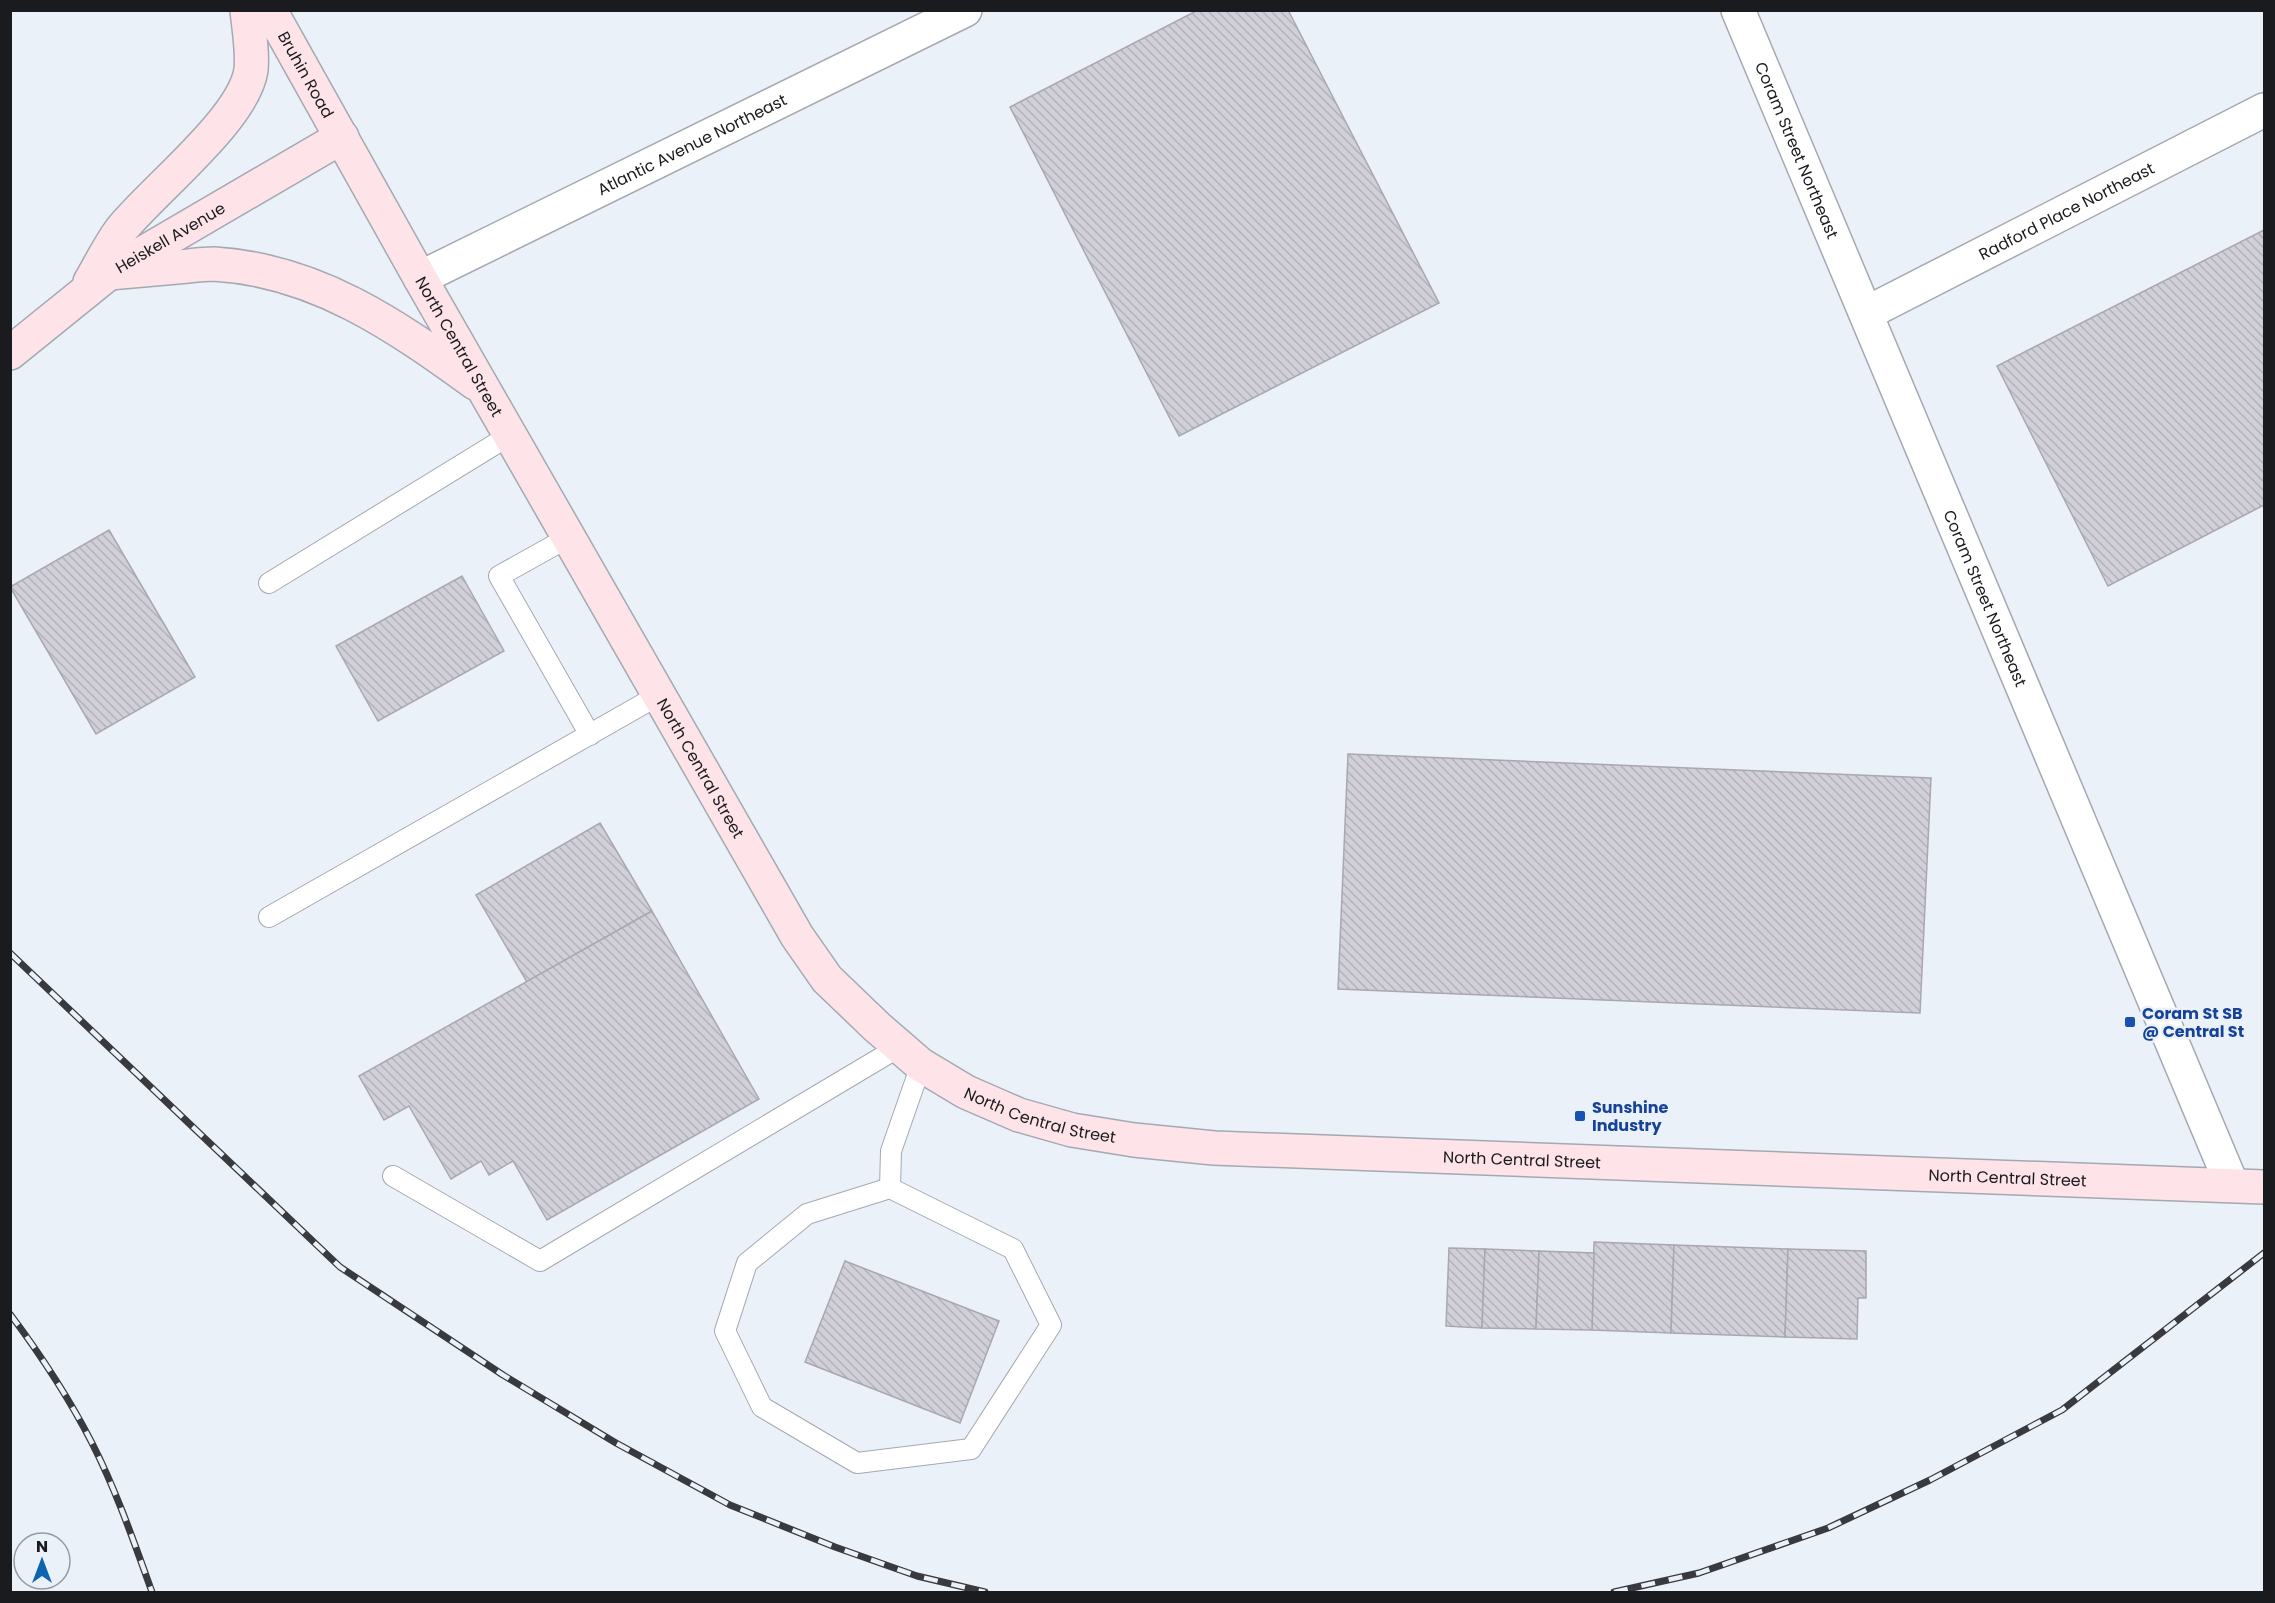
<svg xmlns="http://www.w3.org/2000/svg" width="2275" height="1603" viewBox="0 0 2275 1603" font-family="Poppins,sans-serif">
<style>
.building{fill:url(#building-back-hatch);stroke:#a9a7af;stroke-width:1.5}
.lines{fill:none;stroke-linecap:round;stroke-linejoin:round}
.lane-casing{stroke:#a4a9b1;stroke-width:22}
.street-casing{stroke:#a4a9b1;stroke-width:36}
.secondary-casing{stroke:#a4a9b1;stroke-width:36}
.lane{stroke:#fff;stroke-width:20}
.street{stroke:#fff;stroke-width:33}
.secondary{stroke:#fee4e9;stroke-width:33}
.rail-casing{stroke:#383a3e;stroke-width:7}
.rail{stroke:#ebf1f9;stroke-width:4.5;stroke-dasharray:14;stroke-linecap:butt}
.transit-dot{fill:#1a4fb4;stroke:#ebf1f9;stroke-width:2}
.labels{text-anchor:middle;stroke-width:5;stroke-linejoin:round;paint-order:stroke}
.street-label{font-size:16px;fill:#191b1e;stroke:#ebf1f9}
.transit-label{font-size:16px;font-weight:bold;fill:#164399;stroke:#ebf1f9;text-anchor:start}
</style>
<defs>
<pattern id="building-back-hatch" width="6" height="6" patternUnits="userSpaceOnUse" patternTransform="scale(1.5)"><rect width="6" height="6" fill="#d1cfd8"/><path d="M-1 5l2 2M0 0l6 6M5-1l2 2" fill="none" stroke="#b3b1b9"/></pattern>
</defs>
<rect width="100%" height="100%" fill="#ebf1f9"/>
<g class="building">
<polygon points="1198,10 1288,10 1439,303 1179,436 1010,107"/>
<polygon points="2264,230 2264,505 2108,586 1997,366"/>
<polygon points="109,530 195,677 96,734 10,587"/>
<polygon points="462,576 504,651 378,721 336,646"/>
<polygon points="1348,754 1931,778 1920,1013 1338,989"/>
<polygon points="600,823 652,911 527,982 476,895"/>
<polygon points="652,911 759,1099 547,1220 513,1161 489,1175 481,1161 451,1179 409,1106 384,1120 359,1076"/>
<polygon points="1594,1242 1674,1245 1671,1333 1592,1330"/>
<polygon points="1674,1245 1788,1249 1785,1337 1671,1333"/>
<polygon points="1449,1248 1485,1249 1482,1328 1446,1326"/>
<polygon points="1485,1249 1539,1251 1536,1329 1482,1328"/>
<polygon points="1788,1249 1866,1251 1866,1298 1858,1298 1857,1339 1785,1337"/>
<polygon points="1539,1251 1594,1253 1592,1330 1536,1329"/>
<polygon points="845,1261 999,1321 960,1423 805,1362"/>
</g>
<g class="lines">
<g class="lane-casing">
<g id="lane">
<polyline points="569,537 499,576 590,735"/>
<polyline points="269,583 510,435"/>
<polyline points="269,917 659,695"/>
<polyline points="393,1176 540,1261 899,1047"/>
<polyline points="890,1188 807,1214 747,1263 725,1331 762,1407 857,1463 971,1449 1051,1325 1013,1249 890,1188 891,1151 921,1065"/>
</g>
</g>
<g class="street-casing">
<g id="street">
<path id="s1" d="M 1738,10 L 2232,1185"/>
<path id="s2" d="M 420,278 L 965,10"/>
<path id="s3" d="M 1867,313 L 2264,110"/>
</g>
</g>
<g class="secondary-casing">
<g id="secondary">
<path id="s4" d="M 270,10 L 420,278 L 797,936 L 827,979 L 877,1027 L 921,1065 L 966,1092 L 1019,1115 L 1072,1130 L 1134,1140 L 1214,1148 L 2264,1187"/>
<path d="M 109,273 C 132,271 154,269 177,267 C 189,266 202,264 214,264 C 316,270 395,325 475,383"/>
<path d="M 90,282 C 100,265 109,246 121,230 C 153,190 244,119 251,70 C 253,51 249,30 247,10"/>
<path id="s5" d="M 10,353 L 109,273 L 342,137"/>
</g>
</g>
<use href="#lane" class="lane"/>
<use href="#street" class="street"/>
<use href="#secondary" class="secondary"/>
<g class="rail-casing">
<g id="rail">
<polyline points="10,953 340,1267 503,1375 616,1443 730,1505 835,1547 917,1576 985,1592"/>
<path d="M 10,1314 C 40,1354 69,1398 92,1443 C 116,1490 134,1542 152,1592"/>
<polyline points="1614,1592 1699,1573 1828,1528 1930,1480 2062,1410 2264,1253"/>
</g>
</g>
<use href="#rail" class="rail"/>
</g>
<g class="transit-dot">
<rect x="2124" y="1016" width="12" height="12" rx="3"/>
<rect x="1574" y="1110" width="12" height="12" rx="3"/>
</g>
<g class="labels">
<g class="street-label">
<text dy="6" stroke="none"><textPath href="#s4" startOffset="74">Bruhin Road</textPath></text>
<text dy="6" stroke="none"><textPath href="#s2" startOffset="303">Atlantic Avenue Northeast</textPath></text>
<text dy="6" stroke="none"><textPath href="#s1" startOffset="152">Coram Street Northeast</textPath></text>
<text dy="6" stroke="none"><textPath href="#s3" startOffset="224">Radford Place Northeast</textPath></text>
<text dy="6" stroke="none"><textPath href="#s5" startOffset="198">Heiskell Avenue</textPath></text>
<text dy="6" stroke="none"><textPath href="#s4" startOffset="386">North Central Street</textPath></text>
<text dy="6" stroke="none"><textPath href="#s1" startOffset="638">Coram Street Northeast</textPath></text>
<text dy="6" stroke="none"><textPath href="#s4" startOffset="872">North Central Street</textPath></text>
<text dy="6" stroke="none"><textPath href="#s4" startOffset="1376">North Central Street</textPath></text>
<text dy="6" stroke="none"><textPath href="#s4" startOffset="1862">North Central Street</textPath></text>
<text dy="6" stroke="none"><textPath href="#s4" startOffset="2348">North Central Street</textPath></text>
</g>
<g class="transit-label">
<text x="2142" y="1019">Coram St SB<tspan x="2142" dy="18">@ Central St</tspan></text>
<text x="1592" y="1113">Sunshine<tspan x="1592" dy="18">Industry</tspan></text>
</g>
</g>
<rect width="2275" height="1603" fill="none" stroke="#191b1e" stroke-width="24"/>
<g transform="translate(42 1561)"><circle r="28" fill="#ebf1f9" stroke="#979ba1" stroke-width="1.5"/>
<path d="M0-4.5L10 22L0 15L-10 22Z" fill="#0f64b2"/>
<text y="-9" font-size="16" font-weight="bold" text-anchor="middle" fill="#191b1e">N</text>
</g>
</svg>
